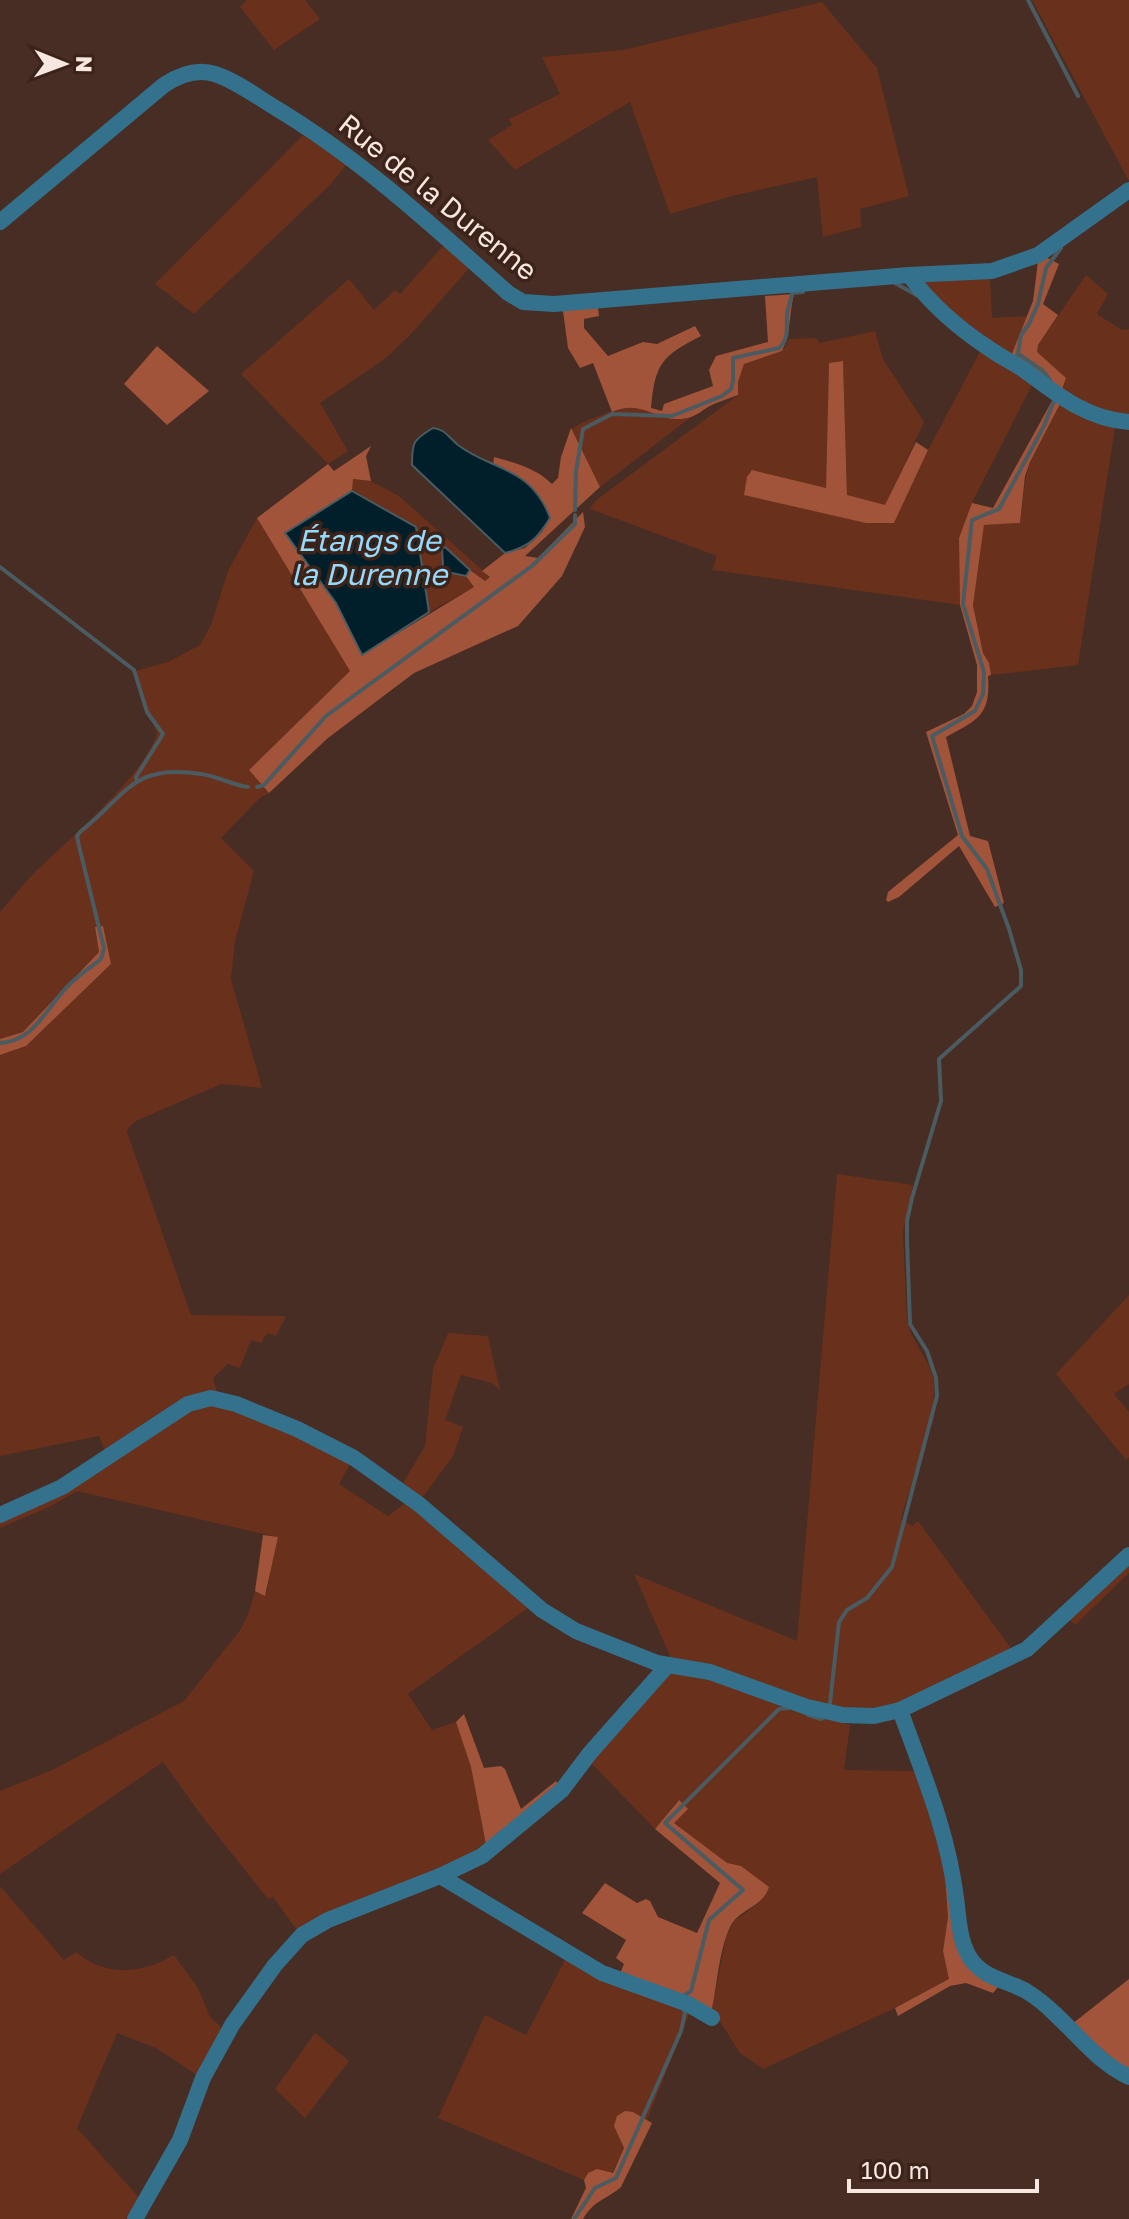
<svg xmlns="http://www.w3.org/2000/svg" width="1129" height="2219" viewBox="0 0 1129 2219" font-family="'Golos Text',sans-serif">
<style>
.green{fill:#69301c}
.forest{fill:#a15439}
.water{fill:#001f2b;stroke:#4a5b61;stroke-width:2}
.lines{fill:none;stroke-linecap:round;stroke-linejoin:round}
.stream{stroke:#4a5b61;stroke-width:4}
.minor{stroke:#33718c;stroke-width:16}
.labels{text-anchor:middle;stroke-width:7;stroke-linejoin:round;paint-order:stroke}
.street-label{font-size:28px;fill:#f8e7e0;stroke:#3c231a}
.water-label{font-size:30px;font-style:italic;fill:#95dafc;stroke:#3c231a}
</style>
<rect width="100%" height="100%" fill="#472d24"/>
<g class="green">
<polygon points="247,0 305,0 320,19 274,50 240,7"/>
<polygon points="1032,0 1129,0 1129,181"/>
<polygon points="822,2 877,68 909,196 860,209 861,227 823,237 817,177 732,196 670,214 630,102 515,170 488,140 512,125 509,119 560,94 542,57 623,50"/>
<polygon points="303,135 347,164 330,185 194,314 155,284"/>
<polygon points="443,246 471,266 411,334 386,358 320,403 348,451 328,464 241,374 349,279 374,310 395,290 400,294"/>
<polygon points="1086,275 1108,294 1097,314 1122,330 1129,329 1129,418 1060,395 1036,352 1038,345"/>
<polygon points="990,277 992,318 1028,316 1011,356 974,330 923,285 926,282"/>
<polygon points="875,331 883,359 924,422 885,506 847,496 843,361 829,363 826,489 752,470 894,523 928,450 981,350 1033,383 973,501 959,538 960,605 712,570 717,556 590,509 595,501 738,395 738,382 744,364 782,351 789,339 816,338 820,343"/>
<polygon points="1060,404 1115,428 1078,665 991,675 989,663 983,653 973,604 984,525 1020,523 1026,476 1030,462"/>
<path d="M 624,406 L 643,407 L 657,417 L 691,417 L 600,487 L 571,429 C 587,419 606,414 624,406 Z"/>
<polygon points="352,479 371,481 399,496 490,577 485,582 449,551 443,566 447,572 466,576 475,587 429,612 416,528 352,491"/>
<path d="M 257,518 L 350,671 L 249,770 L 269,793 L 260,798 L 221,838 L 254,871 L 235,941 L 231,979 L 262,1088 L 221,1084 L 136,1121 L 129,1127 L 127,1132 L 191,1315 L 286,1316 L 276,1336 L 267,1333 L 261,1343 L 251,1340 L 240,1368 L 228,1364 L 213,1378 L 218,1395 L 107,1456 L 99,1436 L 0,1456 L 0,1055 L 26,1046 L 111,964 L 95,928 L 99,952 L 23,1032 L 0,1039 L 0,912 C 11,899 22,886 33,874 C 65,843 147,773 157,733 L 132,672 L 168,662 L 200,645 L 211,625 L 228,571 Z"/>
<path d="M 837,1174 L 913,1185 L 903,1232 L 907,1320 C 910,1339 928,1357 933,1377 C 941,1406 910,1487 901,1519 L 912,1526 L 918,1521 L 1013,1651 L 886,1709 L 842,1711 L 668,1661 L 670,1656 L 634,1574 L 797,1641 Z"/>
<polygon points="1129,1295 1129,1384 1114,1394 1129,1412 1129,1457 1126,1460 1056,1374"/>
<polygon points="448,1333 488,1336 500,1390 492,1383 461,1375 445,1420 463,1427 453,1456 422,1498 403,1483 425,1446 433,1369"/>
<polygon points="217,1403 352,1461 339,1484 388,1516 408,1501 528,1608 408,1694 432,1730 456,1722 471,1767 487,1850 299,1933 273,1897 268,1899 201,1815 163,1762 0,1874 0,1791 52,1770 184,1701 241,1629 249,1612 255,1591 266,1595 277,1537 77,1491 49,1507 0,1528 0,1519 179,1414"/>
<polygon points="1129,1564 1129,1573 1075,1625 1070,1620"/>
<polygon points="675,1672 685,1672 850,1725 844,1770 915,1771 948,1876 945,1877 948,1917 943,1951 950,1979 895,2008 763,2069 740,2053 712,2009 726,1937 734,1921 759,1903 741,1866 727,1864 673,1822 678,1800 655,1829 588,1760 668,1675"/>
<path d="M 0,1886 L 64,1960 L 76,1952 C 105,1977 142,1974 174,1955 L 198,1988 L 210,2017 L 224,2030 L 200,2077 L 156,2048 L 117,2033 L 77,2128 L 142,2201 L 130,2219 L 0,2219 Z"/>
<polygon points="567,1956 690,2012 647,2120 633,2112 614,2126 624,2148 612,2173 588,2173 584,2180 438,2118 485,2015 526,2035"/>
<polygon points="315,2033 349,2061 305,2118 275,2089"/>
</g>
<g class="forest">
<polygon points="1046,257 1059,264 1043,304 1058,315 1038,345 1037,352 1066,378 1060,395 1011,356 1033,301 1038,261"/>
<path d="M 794,294 C 789,314 791,333 782,351 L 744,364 L 738,382 L 738,395 C 728,399 717,402 708,407 C 703,410 697,415 691,417 C 658,427 645,397 612,412 L 593,363 L 580,368 L 568,348 L 563,311 L 598,307 L 599,316 L 584,319 L 584,328 L 608,356 L 643,342 L 657,344 L 695,326 L 701,336 C 662,356 655,363 651,408 L 662,411 L 664,404 L 713,386 L 709,370 L 716,356 L 768,342 L 765,296 Z"/>
<polygon points="157,346 209,391 167,425 124,384"/>
<polygon points="843,361 847,495 885,505 916,442 928,450 894,523 866,523 744,495 747,477 752,470 826,488 829,363"/>
<path d="M 1053,399 L 1060,404 L 1030,462 L 1025,476 L 1020,523 L 984,525 L 973,605 L 983,653 L 989,663 L 991,675 L 988,676 C 991,715 978,720 946,737 L 970,836 L 988,841 L 1004,903 L 995,907 L 959,846 L 899,897 L 888,902 L 886,900 L 888,892 L 958,835 L 926,732 L 964,714 L 972,706 L 977,692 L 977,665 L 960,605 L 959,538 L 972,503 L 993,508 Z"/>
<path d="M 571,428 L 600,487 L 525,556 L 538,558 L 583,512 L 585,527 L 562,576 L 518,626 L 414,673 L 328,738 L 269,793 L 249,770 L 350,671 L 257,518 L 328,464 L 334,471 L 371,446 L 366,456 L 371,481 L 353,479 L 352,491 L 285,533 L 336,603 L 362,655 L 474,587 L 466,576 L 470,570 L 485,581 L 490,577 L 482,571 L 505,553 L 525,548 L 542,532 L 550,518 L 520,478 L 493,466 L 494,457 C 515,463 536,468 552,484 L 558,478 L 561,457 Z"/>
<polygon points="103,926 111,964 26,1046 0,1055 0,1039 23,1032 99,952 95,927"/>
<polygon points="263,1535 278,1537 265,1596 255,1591"/>
<polygon points="464,1714 484,1768 501,1766 505,1769 521,1809 556,1781 560,1787 487,1850 471,1767 456,1722"/>
<path d="M 679,1800 L 688,1809 L 674,1823 L 727,1863 L 741,1866 L 769,1887 C 763,1906 744,1908 733,1922 C 720,1941 717,1986 712,2009 L 618,1978 L 624,1964 L 616,1958 L 626,1940 L 582,1913 L 605,1883 L 637,1903 L 646,1899 L 650,1901 L 658,1917 L 697,1933 L 720,1883 L 655,1829 Z"/>
<polygon points="945,1876 957,1927 998,1987 993,1993 966,1983 950,1986 898,2016 895,2008 949,1979 943,1951 948,1917"/>
<polygon points="1129,1979 1129,2072 1072,2024"/>
<path d="M 625,2111 L 633,2112 L 652,2123 L 621,2187 C 606,2200 595,2199 583,2219 L 571,2219 L 586,2188 L 584,2180 L 588,2173 L 597,2169 L 613,2173 L 624,2148 L 614,2126 L 617,2116 Z"/>
</g>
<g class="water">
<path d="M 433,428 C 445,429 449,438 458,445 C 477,460 501,465 520,478 C 534,487 545,503 550,518 C 537,539 529,547 505,553 L 412,465 C 412,442 413,440 433,428 Z"/>
<polygon points="352,491 416,527 429,612 362,655 336,603 285,533"/>
<polygon points="445,547 470,570 466,576 447,572 443,566 442,549"/>
</g>
<g class="lines">
<g class="stream">
<polyline points="1028,0 1078,96"/>
<polyline points="895,283 918,296"/>
<polyline points="1020,355 1043,371 1050,380"/>
<polyline points="1017,359 1021,335 1029,324 1038,304 1046,268 1061,248"/>
<path d="M 575,510 L 576,471 L 583,429 L 612,414 L 672,416 L 722,396 L 731,389 L 733,381 L 733,358 L 779,348 C 790,338 786,328 787,314 C 788,307 791,300 792,293 L 803,292"/>
<polyline points="0,567 134,670 147,712 163,734 136,777 137,781"/>
<polyline points="257,787 264,785 326,716 532,566 575,524 575,515"/>
<path d="M 0,1043 C 36,1041 47,1005 71,983 C 80,974 91,967 101,959 L 104,948 L 79,846 L 77,836 L 80,832 C 127,795 132,763 201,774 C 217,776 232,785 248,787"/>
<polyline points="830,1703 839,1622 847,1610 867,1598 892,1567 937,1396 936,1378 927,1351 910,1324 907,1240 907,1221 912,1198 941,1101 939,1059 1021,986 1021,970 1009,929 987,869 962,836 932,736 975,711 983,694 984,672 963,604 972,520 999,509 1044,426 1054,401"/>
<polyline points="808,1715 821,1719 825,1717"/>
<polyline points="683,1996 691,1991 709,1920 743,1890 665,1823 779,1709 789,1708"/>
<polyline points="574,2219 595,2188 616,2178 681,2031 685,2013 683,2008"/>
</g>
<g class="minor">
<path d="M 0,222 L 164,85 C 179,75 196,68 215,74 C 236,81 256,96 274,107 C 361,159 433,226 508,293 L 523,302 L 554,304 L 909,275 L 992,271 L 1038,255 L 1129,190"/>
<path d="M 909,275 C 930,303 958,328 987,347 C 999,356 1012,362 1024,370 C 1056,394 1087,419 1129,422"/>
<polyline points="0,1515 62,1487 188,1404 211,1398 236,1404 297,1429 354,1458 420,1505 542,1610 576,1631 657,1663 710,1672 807,1707 843,1715 874,1716 900,1710 1027,1649 1129,1555"/>
<path d="M 900,1710 C 922,1771 948,1832 956,1898 C 959,1919 959,1945 973,1962 C 987,1979 1008,1981 1026,1991 C 1036,1997 1047,2006 1055,2014 C 1080,2037 1098,2062 1129,2077"/>
<polyline points="440,1876 602,1973 688,2004 712,2018"/>
<polyline points="135,2219 180,2140 203,2078 232,2025 275,1965 302,1935 328,1920 440,1876 482,1856 562,1790 590,1753 667,1666"/>
</g>
</g>
<g class="labels">
<g class="street-label">
<text transform="translate(438 197) rotate(39)" y="10">Rue de la Durenne</text>
</g>
<g class="water-label">
<text x="369" y="551">Étangs de<tspan x="369" dy="34">la Durenne</tspan></text>
</g>
</g>
<g transform="translate(64 64) rotate(91)" stroke="#3c231a" stroke-width="6" paint-order="stroke">
<path d="M0-6L14 30L0 20L-14 30Z" fill="#f8e7e0"/>
<text y="-12" font-size="22" font-weight="bold" text-anchor="middle" fill="#f8e7e0">N</text>
</g>
<path d="M849 2179v12h188v-12" fill="none" stroke="#f8e7e0" stroke-width="4"/>
<text x="861" y="2179" font-size="24" fill="#f8e7e0" stroke="#3c231a" stroke-width="6" paint-order="stroke">100 m</text>
</svg>
